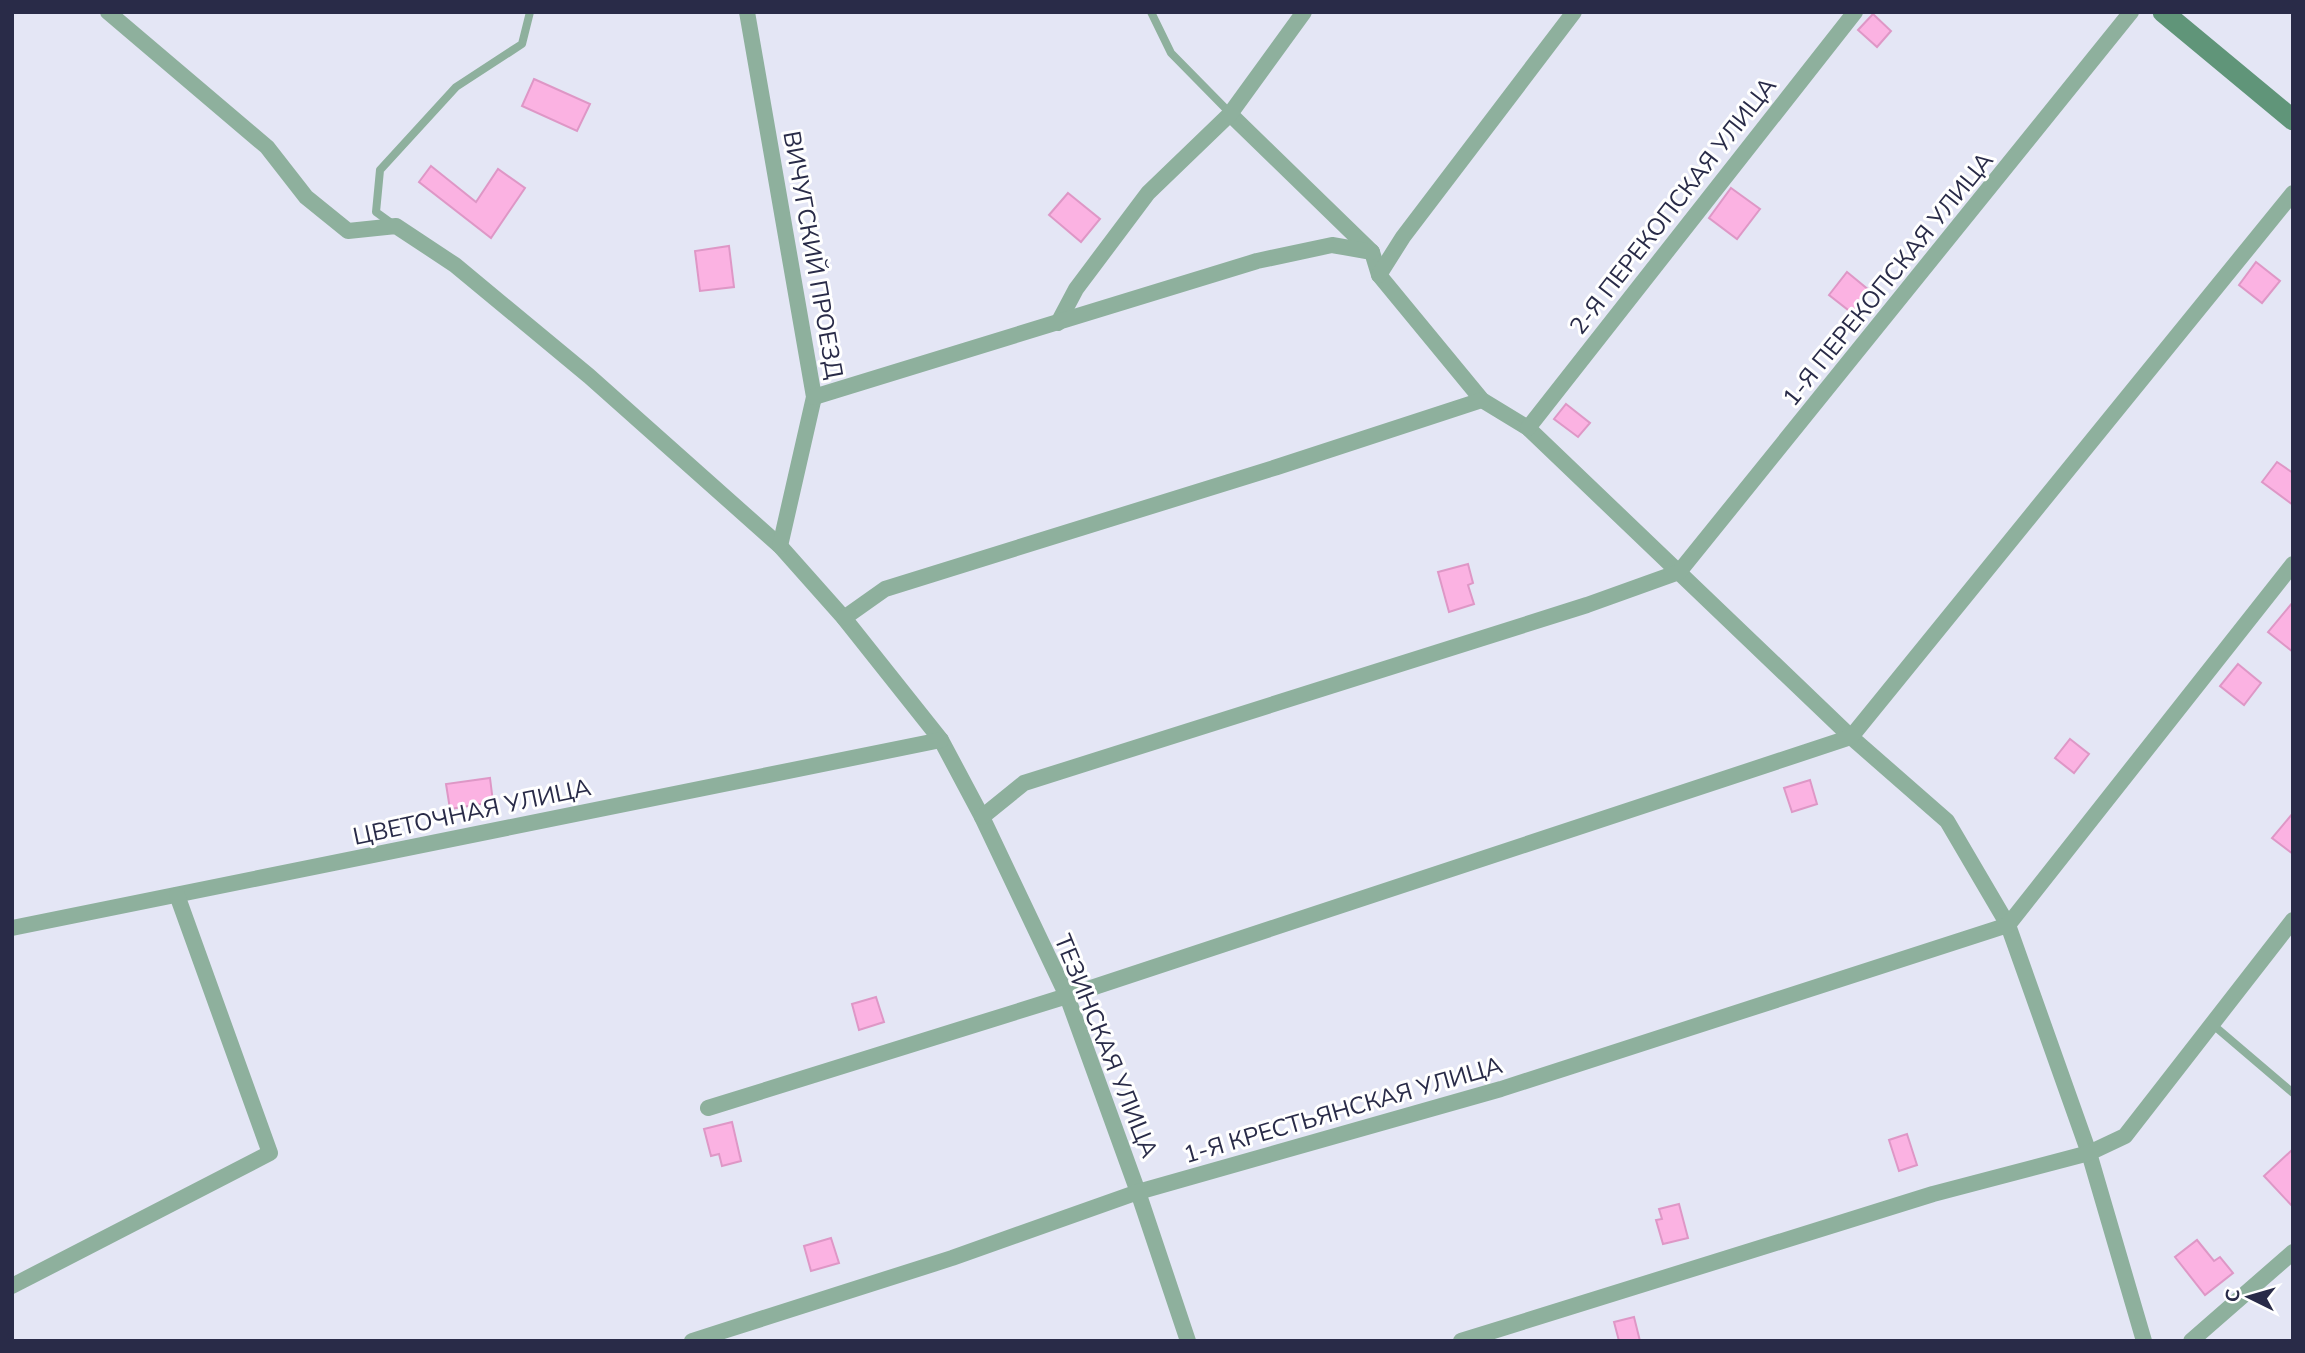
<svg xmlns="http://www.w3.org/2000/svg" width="2305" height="1353" viewBox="0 0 2305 1353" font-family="'Nunito Sans',sans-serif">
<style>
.building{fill:#fbb2e2;stroke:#de97c6;stroke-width:2}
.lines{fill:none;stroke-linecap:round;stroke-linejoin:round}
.lane{stroke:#8eb09d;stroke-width:8}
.street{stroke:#8eb09d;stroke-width:16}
.secondary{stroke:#609579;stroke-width:21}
.labels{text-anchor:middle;stroke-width:6;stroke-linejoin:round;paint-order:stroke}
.street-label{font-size:24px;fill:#292b48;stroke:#fff}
</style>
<rect width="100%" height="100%" fill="#e4e6f5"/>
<g class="building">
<polygon points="1873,14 1891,31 1877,47 1858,30"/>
<polygon points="534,79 590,104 577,131 522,106"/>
<polygon points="431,166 476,202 498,169 525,188 491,238 419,182"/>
<polygon points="1731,188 1760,209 1737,239 1709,218"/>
<polygon points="1068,193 1100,219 1081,242 1049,215"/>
<polygon points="729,246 734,287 700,291 695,251"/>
<polygon points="2256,262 2280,281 2262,303 2239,285"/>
<polygon points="1847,272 1870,291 1852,313 1829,295"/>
<polygon points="1566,404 1590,423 1578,437 1554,419"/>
<polygon points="2277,462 2293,473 2293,505 2262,482"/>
<polygon points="1468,564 1473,583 1468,585 1474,604 1449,612 1438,572"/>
<polygon points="2293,602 2293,652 2268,632"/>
<polygon points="2238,664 2261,683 2244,705 2220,686"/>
<polygon points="2070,739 2089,754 2074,773 2055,758"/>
<polygon points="490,778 493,802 450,809 446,784"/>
<polygon points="1810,780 1817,804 1792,812 1784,788"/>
<polygon points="2293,813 2293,854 2272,838"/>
<polygon points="876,997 884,1022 859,1030 852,1004"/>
<polygon points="732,1122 741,1161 722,1166 719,1154 711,1156 704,1129"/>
<polygon points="1907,1134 1917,1165 1899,1171 1889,1140"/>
<polygon points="2293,1149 2293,1207 2264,1176"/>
<polygon points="1679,1204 1688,1238 1663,1244 1656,1220 1662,1219 1659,1209"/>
<polygon points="831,1238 839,1263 811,1271 804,1246"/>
<polygon points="2197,1240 2214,1261 2220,1257 2233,1273 2205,1295 2175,1257"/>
<polygon points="1634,1317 1640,1341 1619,1341 1614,1322"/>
</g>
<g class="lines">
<g class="lane">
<polyline points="1151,12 1171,53 1230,113"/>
<polyline points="394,225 376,212 380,170 456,87 522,44 530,12"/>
<polyline points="2212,1024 2293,1093"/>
</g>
<g class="street">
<polyline points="108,12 267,147 306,197 348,231 396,226 455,265 589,376 780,546 844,618 941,740 982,817 1067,996 1138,1192 1188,1341"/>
<polyline points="747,12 814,397 780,546"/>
<polyline points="1230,114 1372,252 1379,275 1482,400 1528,428 1851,737 1947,821 2008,925 2089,1153 2144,1341"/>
<polyline points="1379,275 1403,237 1574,12"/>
<polyline points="1058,323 1076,289 1148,193 1230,114 1304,12"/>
<polyline points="814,397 1257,261 1332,245 1372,252"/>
<polyline points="1528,428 1855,12"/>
<polyline points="844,618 885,589 1277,467 1482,400"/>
<polyline points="982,817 1024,783 1587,605 1679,572 2131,12"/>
<polyline points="12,928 941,740"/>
<polyline points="708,1108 1067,996 1851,737 2293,193"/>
<polyline points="12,1286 270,1153 177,895"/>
<polyline points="692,1341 952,1258 1138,1192 1501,1089 2008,925 2293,564"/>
<polyline points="1461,1341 1933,1194 2089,1153 2125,1136 2293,920"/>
<polyline points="2191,1341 2293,1252"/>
</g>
<polyline class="secondary" points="2163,12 2293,120"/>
</g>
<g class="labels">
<g class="street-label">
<text transform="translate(1673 206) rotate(-52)" y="8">2-Я ПЕРЕКОПСКАЯ УЛИЦА</text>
<text transform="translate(813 255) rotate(80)" y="8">ВИЧУГСКИЙ ПРОЕЗД</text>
<text transform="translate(1888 279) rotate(-51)" y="8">1-Я ПЕРЕКОПСКАЯ УЛИЦА</text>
<text transform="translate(472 812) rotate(-12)" y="8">ЦВЕТОЧНАЯ УЛИЦА</text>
<text transform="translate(1106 1046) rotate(68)" y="8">ТЕЗИНСКАЯ УЛИЦА</text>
<text transform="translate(1343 1110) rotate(-16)" y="8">1-Я КРЕСТЬЯНСКАЯ УЛИЦА</text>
</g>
</g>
<rect width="2305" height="1353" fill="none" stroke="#292b48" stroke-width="28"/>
<g transform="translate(2249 1297) rotate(275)" stroke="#ffffff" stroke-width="5" paint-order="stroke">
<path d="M0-5L12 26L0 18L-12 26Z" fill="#292b48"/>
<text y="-10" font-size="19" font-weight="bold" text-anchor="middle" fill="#292b48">С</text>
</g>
</svg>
